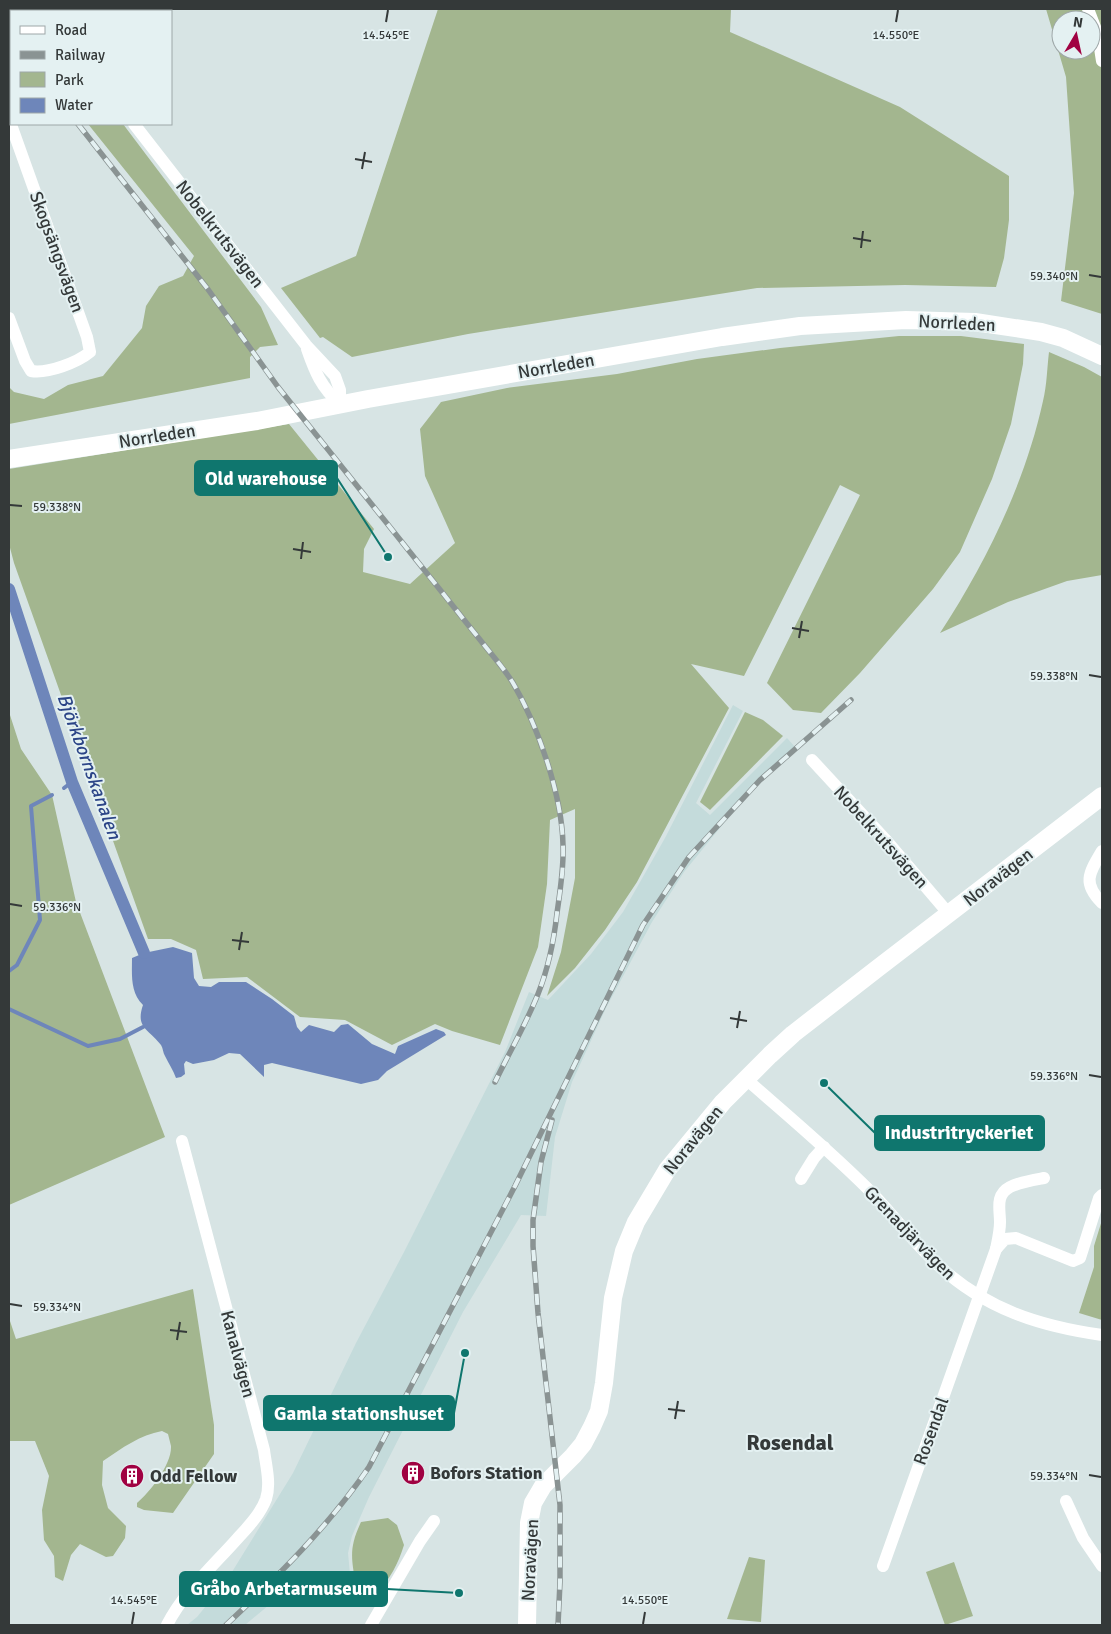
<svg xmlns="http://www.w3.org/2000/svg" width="1111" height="1634" viewBox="0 0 1111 1634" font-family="Signika,sans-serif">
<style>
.built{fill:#c4dbdb}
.green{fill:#a3b68f;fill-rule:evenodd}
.water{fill:#6e86ba}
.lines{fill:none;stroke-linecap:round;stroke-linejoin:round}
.stream{stroke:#6e86ba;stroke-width:4}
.canal{stroke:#6e86ba;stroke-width:12}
.street{stroke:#fff;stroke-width:12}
.secondary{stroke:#fff;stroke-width:18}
.rail-casing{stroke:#8a9393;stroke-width:5.5}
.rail{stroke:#e4f1f2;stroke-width:4;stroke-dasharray:11;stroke-linecap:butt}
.ticks{fill:none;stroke:#343939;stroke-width:2}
.labels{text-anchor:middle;stroke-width:4;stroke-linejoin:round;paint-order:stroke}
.street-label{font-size:18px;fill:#343939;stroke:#e4f1f2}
.poi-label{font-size:18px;font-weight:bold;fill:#343939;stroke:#e4f1f2;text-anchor:start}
.water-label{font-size:19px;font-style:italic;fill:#2c4587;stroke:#e4f1f2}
.district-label{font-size:22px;font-weight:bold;fill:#343939;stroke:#e4f1f2}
.ticks-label{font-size:12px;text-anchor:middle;fill:#343939;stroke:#e4f1f2;stroke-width:4;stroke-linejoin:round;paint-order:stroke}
.leader{fill:none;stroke:#0f766e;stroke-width:2}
.callout-dot{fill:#0f766e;stroke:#e4f1f2;stroke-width:2}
.callout{fill:#0f766e;stroke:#0f766e;stroke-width:2}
.callout-label{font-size:19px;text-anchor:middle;font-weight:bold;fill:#fff}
</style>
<rect width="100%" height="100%" fill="#d7e4e4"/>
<polygon class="built" points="733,705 743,711 696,803 710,815 787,738 795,747 741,802 684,872 652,922 606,1008 572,1082 555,1137 546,1216 521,1215 463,1312 369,1497 352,1536 348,1553 351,1585 333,1595 317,1590 304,1576 245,1625 187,1625 197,1617 227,1580 293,1473 356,1343 404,1252 505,1052 529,992 548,1000 591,954 623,912 665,838"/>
<g class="green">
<polygon points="438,9 731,9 730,32 900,107 1009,176 1009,220 1004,258 996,287 905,285 757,288 468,334 352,357 323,337 320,338 281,288 356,256"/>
<path d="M 1046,9 L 1102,9 L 1102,314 L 1061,301 L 1074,193 L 1066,77 ZM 1061,20 L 1091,20 L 1091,50 L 1061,50 Z"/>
<polygon points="88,124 123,124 261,307 278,345 260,347 250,357 250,378 9,424 9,387 14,392 44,399 68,385 103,376 142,328 146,306 159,286 183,276 194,256"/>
<polygon points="899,336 961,336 1024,344 1023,364 1011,424 992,479 960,552 933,589 860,673 821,713 793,710 767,683 860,495 840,485 744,676 691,664 729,708 637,882 605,930 575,968 547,996 561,952 575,878 575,809 550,820 547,884 538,947 500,1045 452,1031 435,1024 392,1045 345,1020 300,1017 247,977 203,979 196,950 171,939 148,939 14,563 9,544 9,469 289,424 374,529 364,549 363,572 410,584 455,543 425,476 420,429 441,402 507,388 617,374 697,359 780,348"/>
<path d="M 1049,352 L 1084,367 L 1102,377 L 1102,575 L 1067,581 L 1008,602 L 940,633 C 986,563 1025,483 1043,401 C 1047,385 1047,368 1049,352 Z"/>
<polygon points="9,712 21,749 52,795 76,902 165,1137 9,1205"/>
<polygon points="745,712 763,720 783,736 710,810 700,802"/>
<polygon points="1102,1220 1102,1320 1079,1313 1094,1267 1094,1246"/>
<path d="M 193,1289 L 214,1425 L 214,1454 L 173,1513 L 144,1510 L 137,1507 L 137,1503 C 150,1492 172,1464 171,1446 C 170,1442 169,1438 168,1434 L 162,1431 C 140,1435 122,1448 103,1461 L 102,1485 L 108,1508 L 126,1526 L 125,1538 L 113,1556 L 106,1557 L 80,1544 L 71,1555 L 63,1581 L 55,1577 L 54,1556 L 44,1540 L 42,1510 L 49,1476 L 35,1441 L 9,1441 L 9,1318 L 16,1339 Z"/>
<path d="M 388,1518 L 397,1525 L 404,1545 C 398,1564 390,1580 376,1593 L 356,1585 C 351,1557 349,1548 361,1522 Z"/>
<polygon points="749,1557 765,1560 761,1622 727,1619"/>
<polygon points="954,1562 973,1616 945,1625 926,1572"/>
</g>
<path class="water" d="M 173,947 L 192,953 L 194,978 L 199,986 L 211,987 L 219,982 L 246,982 L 272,999 L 294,1016 L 297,1027 L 301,1032 L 309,1025 L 334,1032 L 341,1025 L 348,1024 L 372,1044 L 395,1054 L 398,1046 L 436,1029 L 444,1032 L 446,1035 L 387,1071 L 378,1080 L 361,1084 L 272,1063 L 264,1065 L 264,1077 L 240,1054 L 229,1053 L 214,1060 L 193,1064 L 186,1061 L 184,1064 L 185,1074 L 181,1077 L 176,1078 C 173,1070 169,1064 165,1056 C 163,1053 163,1048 161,1045 C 149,1029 135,1028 143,1005 C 130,992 132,975 132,958 L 144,953 Z"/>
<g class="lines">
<g class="stream">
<polyline points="64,788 72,782"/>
<polyline points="9,971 17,965 40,920 31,806 52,795"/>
<polyline points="9,1009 88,1046 120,1039 143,1027"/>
</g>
<polyline class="canal" points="9,589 72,782 144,953"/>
<g class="street">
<polyline points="45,9 47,11"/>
<polyline points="1088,9 1098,35 1102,61"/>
<polyline points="137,11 145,9"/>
<polyline points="9,52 11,51"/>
<path d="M 9,119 L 87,337 L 90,352 C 78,362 48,374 31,371 L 25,361 L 9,318"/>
<polyline points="134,124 306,345 335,376 340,390 340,404"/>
<path d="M 307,349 C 315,372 321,387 340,404"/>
<polyline points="812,760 885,839 949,914"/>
<path d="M 1102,851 C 1089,873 1082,883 1102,903"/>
<path d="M 746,1079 C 787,1115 829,1150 868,1189 C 892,1213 912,1241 937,1264 C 985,1309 1039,1326 1102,1335"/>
<polyline points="801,1179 814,1158 824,1147"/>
<polyline points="996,1249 1005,1239 1016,1238 1073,1261 1080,1258 1099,1198 1102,1195"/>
<polyline points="1066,1501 1083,1538 1102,1566"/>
<path d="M 883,1566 L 996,1249 C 998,1239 1000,1231 1000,1222 C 1000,1209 995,1195 1010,1187 C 1020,1182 1033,1180 1044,1178"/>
<path d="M 167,1625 C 183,1593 213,1566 237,1539 C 247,1528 260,1515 266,1499 C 271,1484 266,1466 264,1450 L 182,1141"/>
<polyline points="371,1625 420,1541 434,1521"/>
</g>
<g class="secondary">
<polyline points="9,459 257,421 368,399 722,337 800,326 906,320 975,322 1041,332 1063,338 1102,356"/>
<polyline points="527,1625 529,1523 533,1503 543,1486 573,1456 583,1444 592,1427 599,1411 604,1383 613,1298 624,1251 636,1222 667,1170 723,1102 770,1055 793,1034 878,968 1102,796"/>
</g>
<g class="rail-casing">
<g id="rail">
<polyline points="9,34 11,37"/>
<path d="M 78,124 L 207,288 L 278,387 L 481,641 C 491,654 504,668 513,683 C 538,726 562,795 563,845 C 564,868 560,891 557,913 C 554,940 548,969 538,994 C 526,1024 509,1053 495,1082"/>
<polyline points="552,1120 541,1162 533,1220 533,1246 538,1313 560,1505 560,1582 558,1625"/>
<path d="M 226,1625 C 278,1576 328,1527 369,1467 L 515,1186 L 643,925 L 689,857 L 760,780 L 851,700"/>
</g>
</g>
<use href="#rail" class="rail"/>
</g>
<path class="ticks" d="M 386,22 L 388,10M 896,22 L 898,10M 355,159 L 372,162M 362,169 L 365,152M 853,238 L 871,241M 861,248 L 863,231M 1089,275 L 1101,277M 10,505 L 22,506M 293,549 L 311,552M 301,559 L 303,542M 792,628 L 809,631M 799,638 L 802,621M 1089,675 L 1101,677M 10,904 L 22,906M 232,940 L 249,942M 239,950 L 242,932M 730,1018 L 747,1021M 737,1028 L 740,1011M 1089,1075 L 1101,1077M 10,1304 L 22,1306M 170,1330 L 187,1332M 177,1340 L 180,1322M 668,1409 L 685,1411M 675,1419 L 678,1401M 1089,1475 L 1101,1477M 132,1624 L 134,1612M 643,1624 L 645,1612"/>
<defs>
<g id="building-disc" transform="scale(1.25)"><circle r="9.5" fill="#a00242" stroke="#e4f1f2"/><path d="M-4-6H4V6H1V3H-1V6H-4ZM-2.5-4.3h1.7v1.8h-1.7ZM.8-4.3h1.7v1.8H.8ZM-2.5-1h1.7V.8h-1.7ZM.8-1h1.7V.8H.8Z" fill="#fff"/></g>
</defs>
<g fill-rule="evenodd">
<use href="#building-disc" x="413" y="1473"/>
<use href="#building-disc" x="132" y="1476"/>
</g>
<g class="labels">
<g class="street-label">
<text transform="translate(220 234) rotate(52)" y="6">Nobelkrutsvägen</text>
<text transform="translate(57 252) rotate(70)" y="6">Skogsängsvägen</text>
<text transform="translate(957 323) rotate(3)" y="6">Norrleden</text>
<text transform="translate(556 366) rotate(-10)" y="6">Norrleden</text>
<text transform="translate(157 436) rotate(-9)" y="6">Norrleden</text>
<text transform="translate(881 837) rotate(48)" y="6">Nobelkrutsvägen</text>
<text transform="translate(998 877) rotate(-38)" y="6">Noravägen</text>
<text transform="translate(693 1140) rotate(-51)" y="6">Noravägen</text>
<text transform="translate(910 1233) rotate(46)" y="6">Grenadjärvägen</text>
<text transform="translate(238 1354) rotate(75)" y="6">Kanalvägen</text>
<text transform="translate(931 1431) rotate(-70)" y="6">Rosendal</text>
<text transform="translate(530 1560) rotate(-87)" y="6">Noravägen</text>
</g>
<g class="poi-label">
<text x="430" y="1479">Bofors Station</text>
<text x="150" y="1482">Odd Fellow</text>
</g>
<g class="water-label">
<text transform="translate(90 766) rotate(70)" y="7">Björkbornskanalen</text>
</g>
<g class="district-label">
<text x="790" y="1450">Rosendal</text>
</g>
</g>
<g class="ticks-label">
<text x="386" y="39">14.545°E</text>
<text x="896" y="39">14.550°E</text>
<text x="1054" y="280">59.340°N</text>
<text x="57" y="511">59.338°N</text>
<text x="1054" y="680">59.338°N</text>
<text x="57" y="911">59.336°N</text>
<text x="1054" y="1080">59.336°N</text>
<text x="57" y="1311">59.334°N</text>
<text x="1054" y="1480">59.334°N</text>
<text x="134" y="1604">14.545°E</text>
<text x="645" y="1604">14.550°E</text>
</g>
<path class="leader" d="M388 557L337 478M824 1083L875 1133M465 1353L454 1413M459 1593L387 1589"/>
<g class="callout-dot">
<circle cx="388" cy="557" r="5"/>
<circle cx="824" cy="1083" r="5"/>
<circle cx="465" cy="1353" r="5"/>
<circle cx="459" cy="1593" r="5"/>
</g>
<g class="callout">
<rect x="195" y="461" width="142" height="34" rx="5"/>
<rect x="875" y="1116" width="169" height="34" rx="5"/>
<rect x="264" y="1396" width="190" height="34" rx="5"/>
<rect x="180" y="1572" width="207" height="34" rx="5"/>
</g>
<g class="callout-label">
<text x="266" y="485">Old warehouse</text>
<text x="959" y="1139">Industritryckeriet</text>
<text x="359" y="1420">Gamla stationshuset</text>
<text x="284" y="1595">Gråbo Arbetarmuseum</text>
</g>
<rect width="1111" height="1634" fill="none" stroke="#343939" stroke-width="20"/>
<rect x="10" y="10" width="162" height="115" fill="#e4f1f2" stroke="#9ea7a8"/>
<rect x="20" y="26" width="25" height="8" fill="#ffffff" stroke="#9ea7a8"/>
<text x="55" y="35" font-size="15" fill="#343939">Road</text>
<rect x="20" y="51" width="25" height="8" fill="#8a9393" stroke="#9ea7a8"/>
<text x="55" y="60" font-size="15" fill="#343939">Railway</text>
<rect x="20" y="72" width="25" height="15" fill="#a3b68f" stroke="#9ea7a8"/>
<text x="55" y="85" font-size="15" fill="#343939">Park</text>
<rect x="20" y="98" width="25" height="15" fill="#6e86ba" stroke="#9ea7a8"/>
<text x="55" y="110" font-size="15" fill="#343939">Water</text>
<g transform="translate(1076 35) rotate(9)"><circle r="24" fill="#e4f1f2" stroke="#9ea7a8"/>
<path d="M0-4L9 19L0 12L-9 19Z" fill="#a00242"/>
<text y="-8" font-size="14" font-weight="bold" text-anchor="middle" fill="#343939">N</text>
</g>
</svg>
